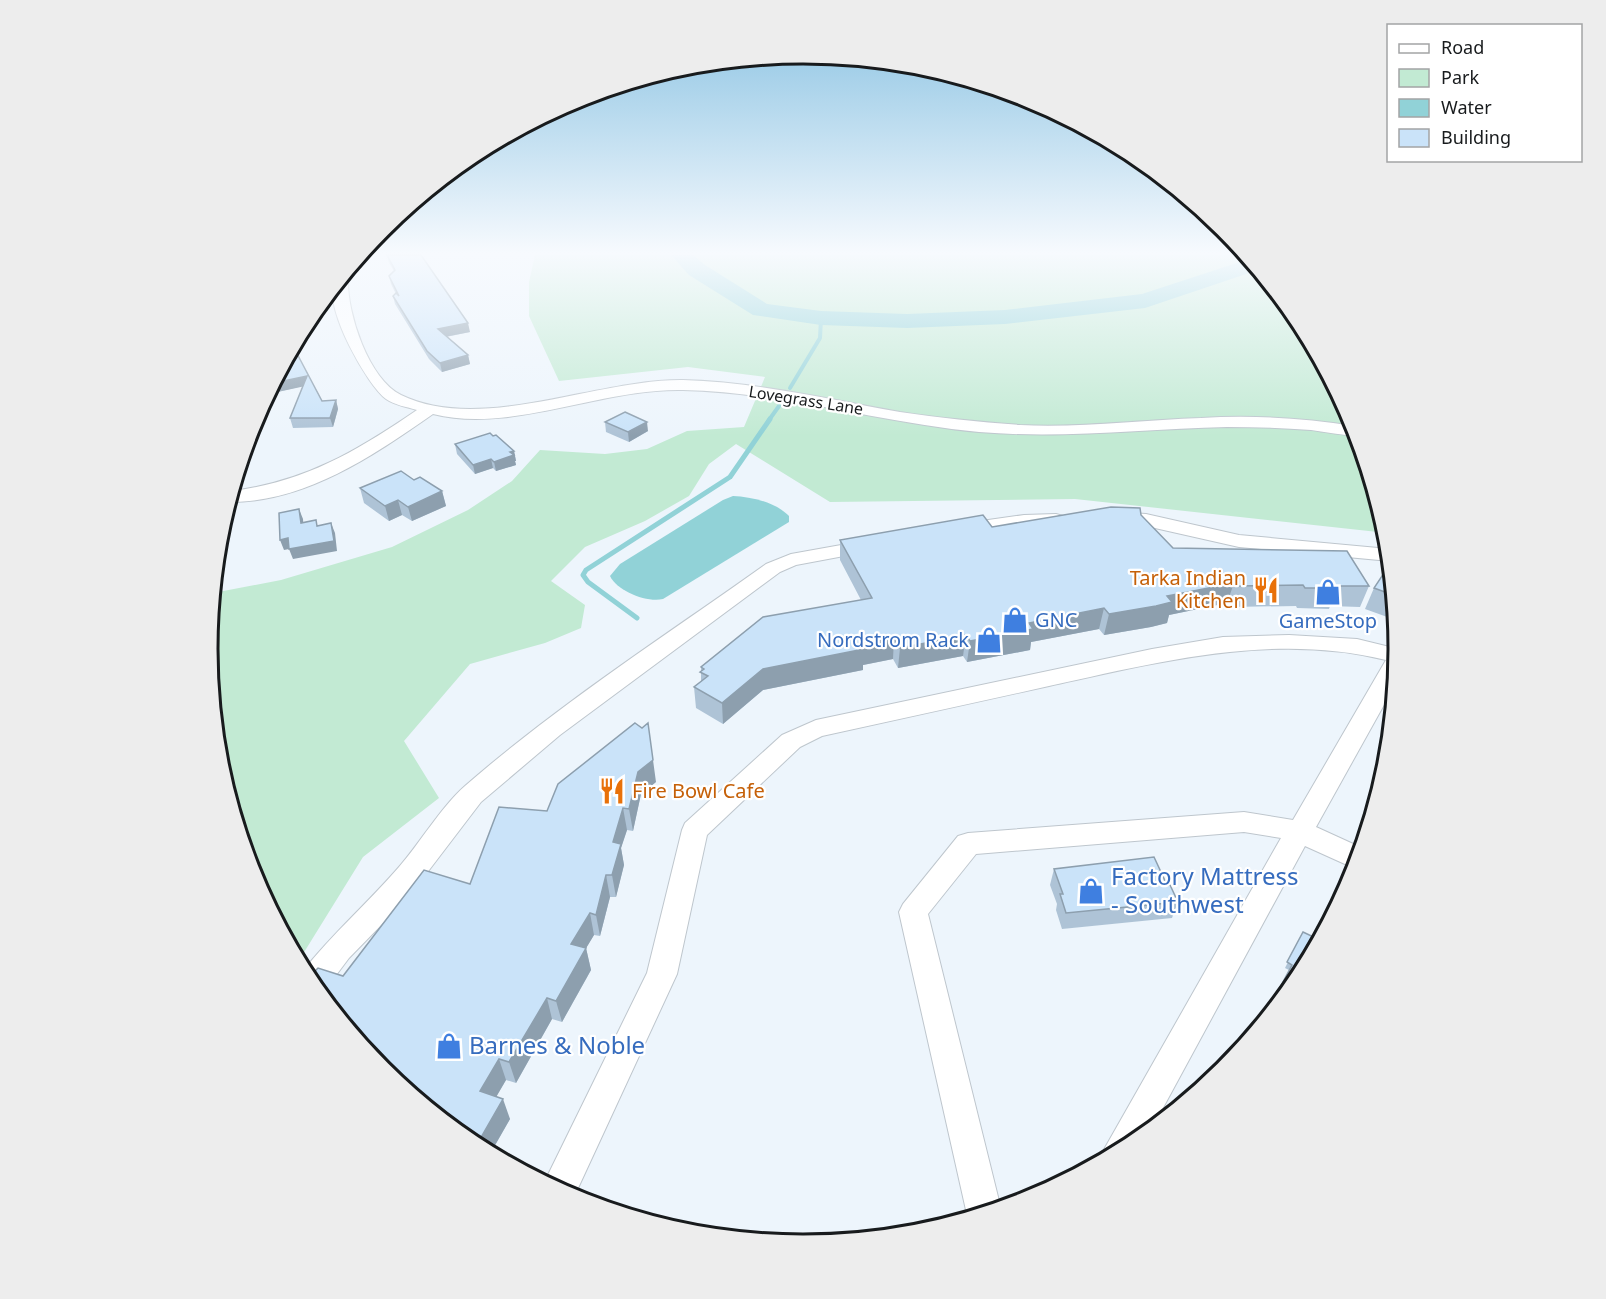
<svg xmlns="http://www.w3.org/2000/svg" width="1606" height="1299" viewBox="0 0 1606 1299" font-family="'Noto Sans',sans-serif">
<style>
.green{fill:#c2ead3}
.water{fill:#91d2d7}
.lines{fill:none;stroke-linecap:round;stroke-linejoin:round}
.stream-far1{stroke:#91d2d7;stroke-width:4}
.stream{stroke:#91d2d7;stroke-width:5}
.river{fill:#91d2d7;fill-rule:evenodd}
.minor-casing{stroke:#bec6cd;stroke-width:2}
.minor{fill:#fff;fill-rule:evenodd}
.wall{fill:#aec3d6}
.shaded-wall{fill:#8d9fae}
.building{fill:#cae3f9;stroke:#8d9fae;stroke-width:1.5}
.labels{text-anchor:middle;stroke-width:4.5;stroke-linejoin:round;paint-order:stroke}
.far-street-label{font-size:16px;fill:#181b1d;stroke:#fff}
.food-label{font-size:20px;fill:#c56008;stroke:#fff;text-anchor:end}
.shop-label{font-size:20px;fill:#366cbe;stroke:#fff;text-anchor:start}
.near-shop-label{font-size:24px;fill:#366cbe;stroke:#fff;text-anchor:start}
.rim{fill:none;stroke:#181b1d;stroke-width:3}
</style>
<rect width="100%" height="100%" fill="#edf5fc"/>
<polygon class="green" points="535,255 1246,255 1298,319 1353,422 1387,533 1075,499 830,502 736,444 709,464 689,496 645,521 585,547 551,581 585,605 581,628 545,643 470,664 404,741 439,798 363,857 298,962 253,877 219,765 208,649 213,593 281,580 392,547 468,510 512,481 540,450 605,454 647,449 687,431 744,427 765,377 688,367 559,381 529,316 529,282"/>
<path class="water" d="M 733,496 C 752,497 775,502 789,516 L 789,522 L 663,599 C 647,603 617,591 610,576 L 620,564 L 723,500 Z"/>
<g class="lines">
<g class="stream-far1">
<polyline points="790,388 820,338 821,318"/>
<polyline points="769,420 779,406"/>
</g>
<polyline class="stream" points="637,618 588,582 583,575 586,570 730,477 770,419"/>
<polygon class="river" points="671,255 693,255 705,265 767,304 821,311 907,314 1005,310 1142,294 1249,259 1258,270 1145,308 1005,324 907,328 821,325 753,315 689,275"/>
<g class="minor-casing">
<g id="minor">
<path d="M 343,276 L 348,279 C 347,313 368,378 401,395 C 481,434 596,379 683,380 C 756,382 828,399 900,412 C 939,418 980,422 1020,425 C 1080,428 1141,420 1201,418 C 1252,415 1304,418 1354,426 L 1357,436 C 1342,435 1326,432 1311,430 C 1283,428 1255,427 1227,427 C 1144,429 1062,439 979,432 C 880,423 783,392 683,390 C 601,388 510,434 433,414 C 373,456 304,503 228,502 L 232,491 C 305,482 357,451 417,410 C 407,407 394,405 386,399 C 367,385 325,309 334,286 C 336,283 341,279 343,276 Z"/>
<polygon points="1116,512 1146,514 1239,535 1389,549 1390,561 1239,547 1146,526 1109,522 1106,518 1109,514"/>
<polygon points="1056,514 1063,516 1066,520 1063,524 960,536 953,534 950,530 953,526 960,524 1024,515"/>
<path d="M 869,540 L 876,542 L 879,546 L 876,550 L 796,565 L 780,572 L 560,735 L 481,802 L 420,882 L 391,915 L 349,958 L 322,994 L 319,994 L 303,971 C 332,934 368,903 399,867 C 420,843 441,807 465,786 C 559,704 665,636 766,564 L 791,554 Z"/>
<path d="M 1289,635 L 1357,639 L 1398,649 L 1395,685 L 1316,827 L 1362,848 L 1356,869 L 1305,846 L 1151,1130 L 1134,1145 L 1105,1160 L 1102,1153 L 1281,838 L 1244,832 L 976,854 L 928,914 L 1001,1209 L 968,1219 L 899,912 L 903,904 L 958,836 L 968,833 L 1244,812 L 1293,820 L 1386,660 C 1273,632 1159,662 1049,686 C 974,703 898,719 822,736 L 800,747 L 707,835 L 677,974 L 573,1199 L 544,1183 L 647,973 L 682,830 L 685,823 L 782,735 L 816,720 L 1152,649 L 1223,637 Z"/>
</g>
</g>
<use href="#minor" class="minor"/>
</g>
<g class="wall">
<polygon points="387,255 470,332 446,337 468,355 470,364 442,372 429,359 395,304 393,296 396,294 391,284 389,276 394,271 389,263"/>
<polygon points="293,346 322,401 336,400 338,409 333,427 293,428 290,418 303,386 273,393 271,388"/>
<polygon points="605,422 648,431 629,442 606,432"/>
<polygon points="455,444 514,451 516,461 515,461 516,465 496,471 493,468 475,474 457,454"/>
<polygon points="414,480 442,491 446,506 412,521 402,515 389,521 364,503 360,488"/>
<polygon points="1141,515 1173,548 1369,586 1360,607 1330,606 1329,609 1297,608 1296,606 1229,607 1227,603 1169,615 1167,623 1151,627 1104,635 1099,629 1031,642 1030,650 967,662 963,656 898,668 893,659 863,665 863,670 763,690 723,724 696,708 694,687 701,682 701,667 861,600 840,560 840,540"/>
<polygon points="1390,564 1396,626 1388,623 1390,618 1365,609 1374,588"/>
<polygon points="656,782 641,794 633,831 627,830 621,848 624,865 616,897 610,897 600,936 594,935 586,948 591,970 562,1022 552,1019 516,1083 506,1080 496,1097 510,1119 490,1154 472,1144 311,975 343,976 470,884 547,811"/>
<polygon points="1054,869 1167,885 1178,902 1172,918 1062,929 1056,910 1057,904 1050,885"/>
<polygon points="1303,932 1298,981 1277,1006 1274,999 1289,970 1285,968"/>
</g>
<g class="shaded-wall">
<polygon points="468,323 470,332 439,338 438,329"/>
<polygon points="468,355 470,364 442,372 440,363"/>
<polygon points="307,376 310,385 273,393 271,388 274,383"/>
<polygon points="336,400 338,409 333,427 330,418"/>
<polygon points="647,422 648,431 629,442 628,432"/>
<polygon points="514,451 516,461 515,461 516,465 496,471 494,462"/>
<polygon points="491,459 493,468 475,474 473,465"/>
<polygon points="442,491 446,506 412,521 408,507"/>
<polygon points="398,500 402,515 389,521 385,506"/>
<polygon points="299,509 303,519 304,533 301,523"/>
<polygon points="331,523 335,533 337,551 293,559 289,549 284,550 280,540"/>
<polygon points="1234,583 1227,603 1169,615 1167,623 1151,627 1104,635 1109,614 1167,596"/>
<polygon points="1104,608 1099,629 1031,642 1030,650 967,662 970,641 1029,623"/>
<polygon points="966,635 963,656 898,668 900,648"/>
<polygon points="894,638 893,659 863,665 863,670 763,690 723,724 722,703 763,669 861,644"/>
<polygon points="653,760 656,782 641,794 633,831 629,809 638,772"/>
<polygon points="623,808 627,830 621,848 624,865 616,897 612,875 613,842"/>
<polygon points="606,875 610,897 600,936 596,915"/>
<polygon points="590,913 594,935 576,965 571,944"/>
<polygon points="586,948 591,970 562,1022 556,1001"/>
<polygon points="547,998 552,1019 516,1083 509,1062"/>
<polygon points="499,1059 506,1080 488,1111 480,1091"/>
<polygon points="503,1099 510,1119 490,1154 476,1146"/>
</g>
<g class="building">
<polygon points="387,255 421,255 468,323 438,329 468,355 440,363 427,351 393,296 396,293 399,296 389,276 395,270"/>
<polygon points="293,346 322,401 336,400 330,418 290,418 307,376 274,383"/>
<polygon points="625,412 647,422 628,432 605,422"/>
<polygon points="490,433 493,436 496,435 514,451 510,452 514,455 494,462 491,459 473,465 455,444"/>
<polygon points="401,471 414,480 420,477 442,491 408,507 398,500 385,506 360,488"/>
<polygon points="1111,507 1140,508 1141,515 1173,548 1347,551 1369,586 1336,586 1337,588 1305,588 1303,585 1235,586 1234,583 1167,596 1172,602 1156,606 1109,614 1104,608 1029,623 1033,629 970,641 966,635 900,648 894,638 861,644 864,649 763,669 722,703 694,687 708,676 700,672 704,669 701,667 763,617 872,598 840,540 983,515 992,527"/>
<polygon points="299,509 301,523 316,520 317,526 331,523 334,541 289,549 288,538 280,540 279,513"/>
<polygon points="1390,564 1393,595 1374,588"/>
<polygon points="635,723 642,728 648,723 653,760 638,772 629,809 623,808 613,842 621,844 612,875 606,875 596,915 590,913 571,944 586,948 556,1001 547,998 509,1062 499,1059 480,1091 503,1099 476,1146 472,1144 382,1070 308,980 304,973 305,972 311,975 318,968 343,976 424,870 470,884 499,807 547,811 558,784"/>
<polygon points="1154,857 1167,885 1170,885 1178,902 1066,913 1060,894 1063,894 1054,869"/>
<polygon points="1303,932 1320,940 1298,981 1281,1002 1277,993 1292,965 1287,962"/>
</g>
<linearGradient id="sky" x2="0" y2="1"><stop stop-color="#85c0e1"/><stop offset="0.58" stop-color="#f7fafe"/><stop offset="1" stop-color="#f7fafe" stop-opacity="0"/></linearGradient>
<rect width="1606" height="436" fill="url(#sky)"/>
<defs>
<g id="restaurant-bare" transform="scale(2.07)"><path d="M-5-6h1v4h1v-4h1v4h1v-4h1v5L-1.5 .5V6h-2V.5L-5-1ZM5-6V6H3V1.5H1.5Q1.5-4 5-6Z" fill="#e8710a" stroke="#fff" stroke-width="2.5" paint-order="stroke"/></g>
<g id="shop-bare" transform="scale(2.07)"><path d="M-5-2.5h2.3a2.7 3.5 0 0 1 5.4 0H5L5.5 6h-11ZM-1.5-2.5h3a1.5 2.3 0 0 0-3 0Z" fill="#3f7fe0" stroke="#fff" stroke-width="2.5" paint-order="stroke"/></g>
</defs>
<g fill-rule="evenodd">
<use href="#restaurant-bare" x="1266" y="590"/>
<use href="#shop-bare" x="1328" y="592"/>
<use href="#shop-bare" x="1015" y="620"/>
<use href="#shop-bare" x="989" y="640"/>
<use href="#restaurant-bare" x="612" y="791"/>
<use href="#shop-bare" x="1091" y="891"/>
<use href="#shop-bare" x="449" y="1046"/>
</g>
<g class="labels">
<g class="far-street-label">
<text transform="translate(806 400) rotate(9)" y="6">Lovegrass Lane</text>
</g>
<g class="food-label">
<text x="1246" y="585">Tarka Indian<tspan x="1246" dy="23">Kitchen</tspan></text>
<text x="632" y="798" text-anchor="start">Fire Bowl Cafe</text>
</g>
<g class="shop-label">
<text x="1035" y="627">GNC</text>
<text x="1328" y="628" text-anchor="middle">GameStop</text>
<text x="969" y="647" text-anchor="end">Nordstrom Rack</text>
</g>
<g class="near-shop-label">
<text x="1111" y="885">Factory Mattress<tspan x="1111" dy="28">- Southwest</tspan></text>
<text x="469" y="1054">Barnes &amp; Noble</text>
</g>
</g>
<path d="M0 0H1606V1299H0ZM218 649a585 585 0 1 1 1170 0a585 585 0 1 1-1170 0Z" fill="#ededed" fill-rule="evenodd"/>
<path class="rim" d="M218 649a585 585 0 1 1 1170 0a585 585 0 1 1-1170 0Z"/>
<rect x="1387" y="24" width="195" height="138" fill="#ffffff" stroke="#a3a4a5" stroke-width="1.5"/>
<rect x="1399" y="44" width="30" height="9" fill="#ffffff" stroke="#a3a4a5" stroke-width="1.5"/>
<text x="1441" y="54" font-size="18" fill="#181b1d">Road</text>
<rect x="1399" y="69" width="30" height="18" fill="#c2ead3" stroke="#a3a4a5" stroke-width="1.5"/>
<text x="1441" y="84" font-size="18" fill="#181b1d">Park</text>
<rect x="1399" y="99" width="30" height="18" fill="#91d2d7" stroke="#a3a4a5" stroke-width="1.5"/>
<text x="1441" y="114" font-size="18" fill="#181b1d">Water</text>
<rect x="1399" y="129" width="30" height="18" fill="#cae3f9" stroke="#a3a4a5" stroke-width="1.5"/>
<text x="1441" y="144" font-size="18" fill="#181b1d">Building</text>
</svg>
